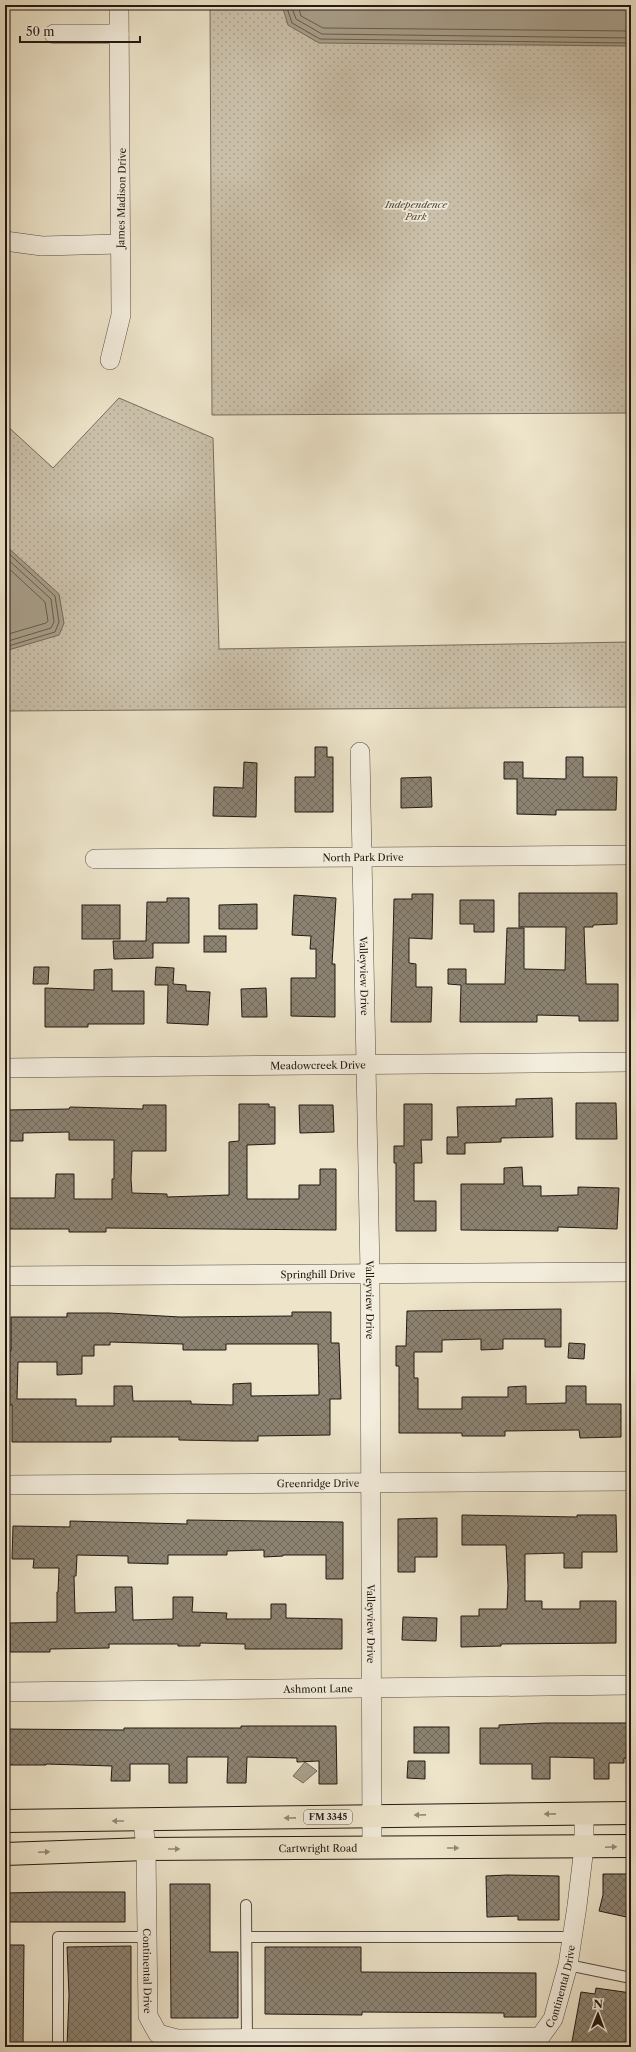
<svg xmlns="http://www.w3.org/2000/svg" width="636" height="2052" viewBox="0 0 636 2052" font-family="'Libre Caslon Text',serif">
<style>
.park{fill:url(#park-dots);stroke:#776d5e}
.water{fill:#a89f8b;stroke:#73695b}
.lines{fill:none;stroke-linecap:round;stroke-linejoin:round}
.shore{stroke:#665c4e;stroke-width:1}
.building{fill:url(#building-cross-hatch);stroke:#231912;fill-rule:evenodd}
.service-casing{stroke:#564c40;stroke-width:12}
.minor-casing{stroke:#564c40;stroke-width:20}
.primary-casing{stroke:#231912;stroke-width:24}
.service{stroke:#f3eddd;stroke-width:10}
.minor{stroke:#f3eddd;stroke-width:19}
.primary{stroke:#ede4ca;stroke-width:22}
.oneway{fill:#928977}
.labels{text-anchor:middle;stroke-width:3.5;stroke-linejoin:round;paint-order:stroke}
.shield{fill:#f3eddd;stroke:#61594f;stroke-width:1}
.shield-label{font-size:9px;font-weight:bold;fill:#231912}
.street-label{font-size:10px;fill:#231912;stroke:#f3eddd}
.park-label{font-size:10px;font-style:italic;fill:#554b40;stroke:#f3eddd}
</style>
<defs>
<pattern id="park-dots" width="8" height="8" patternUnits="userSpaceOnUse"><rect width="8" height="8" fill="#cbc1ab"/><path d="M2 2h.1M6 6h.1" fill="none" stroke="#aea592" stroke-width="1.8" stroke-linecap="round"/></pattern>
<pattern id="building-cross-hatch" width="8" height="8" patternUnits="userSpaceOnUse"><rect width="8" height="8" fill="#8c8372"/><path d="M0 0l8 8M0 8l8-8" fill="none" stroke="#726a5c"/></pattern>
</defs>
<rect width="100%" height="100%" fill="#ede4ca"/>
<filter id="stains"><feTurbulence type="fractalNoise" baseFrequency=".005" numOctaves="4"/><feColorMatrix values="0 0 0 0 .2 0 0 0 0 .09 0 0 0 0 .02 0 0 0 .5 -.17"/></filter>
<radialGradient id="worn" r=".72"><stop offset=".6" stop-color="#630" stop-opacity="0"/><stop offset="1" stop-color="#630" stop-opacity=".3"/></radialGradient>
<g class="park">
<polygon points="210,5 631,5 631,413 212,415"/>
<polygon points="119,398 213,438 219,649 631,642 631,707 5,711 5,424 53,468"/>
</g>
<g class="water">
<polygon points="282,5 631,5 631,46 319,43 288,25"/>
<polygon points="5,545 59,594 64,623 59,635 5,651"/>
<polygon points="305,1762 317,1771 303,1783 293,1776"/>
</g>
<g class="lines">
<g class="shore">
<polyline points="286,5 292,23 320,39 631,43"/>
<polyline points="291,5 296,19 322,34 631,38"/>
<polyline points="298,5 301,16 323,28 631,31"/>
<polyline points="5,550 55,596 59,622 55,632 5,647"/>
<polyline points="5,557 51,599 54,622 51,628 5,642"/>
<polyline points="5,565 45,602 48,621 46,623 5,635"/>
</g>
</g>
<g class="building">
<polygon points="315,747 327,747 327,757 333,757 333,812 295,812 295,777 315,777"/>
<polygon points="566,757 583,757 583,777 617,777 616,810 556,810 556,815 517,814 517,779 504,779 504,762 523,762 523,778 566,779"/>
<polygon points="244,762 257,763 256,817 213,816 214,787 243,788"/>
<polygon points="431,777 432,807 401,808 401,778"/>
<polygon points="519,893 617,893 617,924 593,925 593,927 584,927 586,984 618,984 618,1021 579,1021 579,1016 537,1015 537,1022 460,1022 461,985 448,984 448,969 466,969 466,984 505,984 507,928 524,928 524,969 565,970 566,927 519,927"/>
<polygon points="412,894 433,894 432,939 409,938 409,963 416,964 416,987 432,987 431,1022 391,1022 394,899 412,899"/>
<polygon points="294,895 336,898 332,964 335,964 335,1017 291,1016 291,978 316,978 316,949 310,949 311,936 292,935"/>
<polygon points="167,898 189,898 189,943 153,943 153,958 114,959 113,941 146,941 147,902 167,902"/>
<polygon points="460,900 494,900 494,932 474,932 474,924 460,924"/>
<polygon points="257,904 257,929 219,929 219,905"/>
<rect x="82" y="905" width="38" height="34"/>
<rect x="204" y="936" width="22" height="16"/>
<polygon points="34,967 49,967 48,984 33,984"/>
<polygon points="156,967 174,968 173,984 186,985 186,991 210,992 208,1025 167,1023 168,985 155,985"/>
<polygon points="112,969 112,991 144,991 144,1024 88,1024 88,1027 45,1027 45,988 94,990 94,970"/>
<polygon points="266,988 267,1017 242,1017 241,989"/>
<polygon points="552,1098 553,1137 501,1138 501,1142 465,1143 465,1154 447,1154 447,1137 458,1137 457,1107 516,1106 516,1099"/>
<polygon points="576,1103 616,1103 617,1139 576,1139"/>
<polygon points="239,1104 269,1104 269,1107 275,1107 275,1144 247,1145 247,1199 299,1199 299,1185 320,1185 320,1169 336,1169 336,1230 106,1228 106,1232 69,1232 69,1229 7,1229 7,1198 55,1198 56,1174 74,1174 74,1199 112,1199 112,1179 114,1179 114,1140 69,1140 69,1132 23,1133 23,1141 7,1141 6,1110 69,1109 70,1107 143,1109 143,1105 166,1105 166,1151 132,1151 131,1179 132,1193 167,1194 167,1197 229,1195 229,1142 239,1141"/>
<polygon points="404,1104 432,1104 432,1140 421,1140 422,1163 414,1163 414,1201 436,1201 436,1231 396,1231 396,1163 394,1163 394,1146 404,1146"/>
<polygon points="299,1105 333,1105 334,1132 300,1133"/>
<polygon points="522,1167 523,1186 541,1186 541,1196 578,1195 578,1187 619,1188 617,1229 558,1227 558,1231 461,1230 461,1184 504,1184 504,1168"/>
<polygon points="561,1309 561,1347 545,1347 545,1339 503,1339 503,1349 481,1350 481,1339 442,1340 442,1352 414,1352 414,1378 418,1378 418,1409 462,1409 462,1397 508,1397 508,1387 526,1386 526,1404 566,1403 566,1386 586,1386 586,1404 621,1404 621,1437 580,1438 579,1430 505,1431 505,1436 462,1436 462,1433 399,1433 399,1366 396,1366 396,1346 406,1346 407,1311"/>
<path d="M 292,1312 L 331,1312 L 331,1343 L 339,1343 L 341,1399 L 330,1399 L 330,1435 L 258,1436 L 258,1441 L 234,1441 L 179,1440 L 179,1437 L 111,1437 L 111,1442 L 12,1442 L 12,1405 L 5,1405 L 5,1351 L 11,1351 L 11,1317 L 67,1317 L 67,1313 L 109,1313 L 180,1317 L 292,1316 ZM 110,1342 L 183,1344 L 183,1350 L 226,1350 L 226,1344 L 318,1344 L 319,1395 L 251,1396 L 251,1383 L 233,1384 L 233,1405 L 191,1404 L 191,1401 L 133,1401 L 132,1386 L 114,1386 L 114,1406 L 76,1406 L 76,1399 L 17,1399 L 18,1362 L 57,1362 L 57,1375 L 82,1374 L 82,1356 L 94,1356 L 94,1345 L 110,1345 Z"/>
<polygon points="569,1343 585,1344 584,1359 568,1358"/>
<polygon points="462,1515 577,1517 577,1515 616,1515 617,1552 582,1552 582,1568 564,1568 564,1553 525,1554 525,1601 542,1601 542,1609 580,1609 580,1601 616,1601 616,1643 501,1644 501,1646 461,1647 461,1616 479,1616 479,1609 507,1609 508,1586 506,1545 462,1545"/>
<polygon points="437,1518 437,1557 415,1557 415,1572 398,1572 398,1519"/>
<polygon points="187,1520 343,1522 343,1579 326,1579 326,1555 283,1555 283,1556 264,1557 264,1550 227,1551 227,1555 168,1555 168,1564 128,1563 128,1556 77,1555 76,1576 74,1576 75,1613 116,1612 115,1587 132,1587 133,1620 173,1619 173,1597 193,1597 192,1612 227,1613 226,1619 271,1619 271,1604 286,1604 286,1618 342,1619 342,1649 245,1649 245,1644 200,1643 200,1646 178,1646 178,1644 109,1644 109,1648 50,1649 50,1652 10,1652 10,1623 57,1622 57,1592 58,1592 59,1568 33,1568 34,1559 12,1559 13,1526 70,1527 70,1521 187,1524"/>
<polygon points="403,1617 437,1618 436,1641 402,1640"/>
<polygon points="545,1723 631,1723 631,1759 624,1758 624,1763 609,1763 609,1779 594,1779 594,1758 550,1757 550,1779 532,1779 532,1764 480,1764 480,1728 499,1728 499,1725"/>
<polygon points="241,1726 336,1726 337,1784 319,1784 319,1761 297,1762 297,1758 247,1757 246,1783 227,1783 228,1757 187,1757 187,1783 169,1783 169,1764 130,1764 130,1781 111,1781 112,1766 46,1764 46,1765 5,1765 5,1729 124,1730 124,1728 241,1728"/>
<rect x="414" y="1727" width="35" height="26"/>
<polygon points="408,1761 425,1761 425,1779 407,1778"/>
<polygon points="603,1874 631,1874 631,1918 599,1911 603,1895"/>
<polygon points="507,1875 559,1876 559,1920 518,1920 518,1916 487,1917 486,1876"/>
<polygon points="170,1884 210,1884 210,1952 238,1952 238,2018 171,2018"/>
<polygon points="53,1892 125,1892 125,1922 5,1922 5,1893"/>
<polygon points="5,1945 24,1945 23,2047 5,2047"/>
<polygon points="131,1946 131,2047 67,2047 69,1995 67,1947"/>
<polygon points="265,1947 361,1947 361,1972 536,1973 536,2017 504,2017 504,2013 362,2012 362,2015 265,2014"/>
<polygon points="596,1988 631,1993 631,2047 571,2047 581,1992 595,1994"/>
</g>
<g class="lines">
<g class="service-casing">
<g id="service">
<polyline points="246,1905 247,2039"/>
<polyline points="247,1937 572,1937"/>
<polyline points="568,1965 631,1978"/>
<polyline points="58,2047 58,1937 147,1937"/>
</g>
</g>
<g class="minor-casing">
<g id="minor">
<polyline points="54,34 119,34"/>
<polyline points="5,241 42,246 120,244"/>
<polyline points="110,360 121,315 119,5"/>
<path id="s1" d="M 360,752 L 370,1273 L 372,1848"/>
<path id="s2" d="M 95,859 L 631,855"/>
<path id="s3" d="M 5,1068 L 631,1062"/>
<path id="s4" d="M 5,1276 L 631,1272"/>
<path id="s5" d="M 5,1485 L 631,1481"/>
<path id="s6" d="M 5,1692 L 631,1685"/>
<path id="s7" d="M 143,1821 L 146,1849 L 148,2016 L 158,2034 L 177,2039 L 540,2037 L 553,2019 L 568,1965 L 577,1906 L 584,1847 L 584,1814"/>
</g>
</g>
<g class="primary-casing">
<g id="primary">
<polyline points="5,1821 631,1813"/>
<path id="s8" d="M 5,1854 L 146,1849 L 631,1846"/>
</g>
</g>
<use href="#service" class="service"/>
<use href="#minor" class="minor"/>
<use href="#primary" class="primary"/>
</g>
<defs><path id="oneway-solid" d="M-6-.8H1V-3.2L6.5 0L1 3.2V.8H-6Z"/></defs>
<g class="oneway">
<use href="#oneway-solid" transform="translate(550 1814) rotate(179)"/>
<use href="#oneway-solid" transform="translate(420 1815) rotate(179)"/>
<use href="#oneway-solid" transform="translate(290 1818) rotate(179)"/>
<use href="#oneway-solid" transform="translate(118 1821) rotate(180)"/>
<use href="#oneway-solid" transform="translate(611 1847) rotate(-2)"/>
<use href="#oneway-solid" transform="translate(453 1848)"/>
<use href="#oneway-solid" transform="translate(174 1849)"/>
<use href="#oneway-solid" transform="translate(44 1852) rotate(-2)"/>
</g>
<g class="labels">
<rect class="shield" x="304" y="1810" width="48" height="14" rx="3"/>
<g class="shield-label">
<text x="328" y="1820">FM 3345</text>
</g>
<g class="street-label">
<text transform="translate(121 198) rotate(-89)" y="4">James Madison Drive</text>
<text dy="4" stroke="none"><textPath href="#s2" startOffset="268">North Park Drive</textPath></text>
<text dy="4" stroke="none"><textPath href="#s1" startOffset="224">Valleyview Drive</textPath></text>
<text dy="4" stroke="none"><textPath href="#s3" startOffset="313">Meadowcreek Drive</textPath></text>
<text dy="4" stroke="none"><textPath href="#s4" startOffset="313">Springhill Drive</textPath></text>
<text dy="4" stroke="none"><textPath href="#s1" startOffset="548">Valleyview Drive</textPath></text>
<text dy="4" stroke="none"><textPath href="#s5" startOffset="313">Greenridge Drive</textPath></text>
<text dy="4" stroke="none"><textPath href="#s1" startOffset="872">Valleyview Drive</textPath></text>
<text dy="4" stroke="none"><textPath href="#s6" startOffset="313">Ashmont Lane</textPath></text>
<text dy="4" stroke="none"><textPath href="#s8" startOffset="313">Cartwright Road</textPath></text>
<text dy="4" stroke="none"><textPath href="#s7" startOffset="150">Continental Drive</textPath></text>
<text dy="4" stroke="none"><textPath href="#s7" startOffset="654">Continental Drive</textPath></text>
</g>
<g class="park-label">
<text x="416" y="208">Independence<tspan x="416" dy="12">Park</tspan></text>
</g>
</g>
<rect width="636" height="2052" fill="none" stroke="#ede4ca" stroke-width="20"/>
<rect x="6" y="6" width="624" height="2040" fill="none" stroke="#231912" stroke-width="2"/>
<rect x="10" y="10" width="616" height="2032" fill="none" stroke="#231912"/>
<g transform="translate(598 2014) rotate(1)" stroke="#f3eddd" stroke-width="3" paint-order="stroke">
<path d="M0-3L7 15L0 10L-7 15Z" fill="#231912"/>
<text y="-6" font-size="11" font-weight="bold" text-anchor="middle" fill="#231912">N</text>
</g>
<path d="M20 36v6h120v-6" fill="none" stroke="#231912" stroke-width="2"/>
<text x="26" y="36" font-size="12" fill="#231912" stroke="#f3eddd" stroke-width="3" paint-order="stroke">50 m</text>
<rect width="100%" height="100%" filter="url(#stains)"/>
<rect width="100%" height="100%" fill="url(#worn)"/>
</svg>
